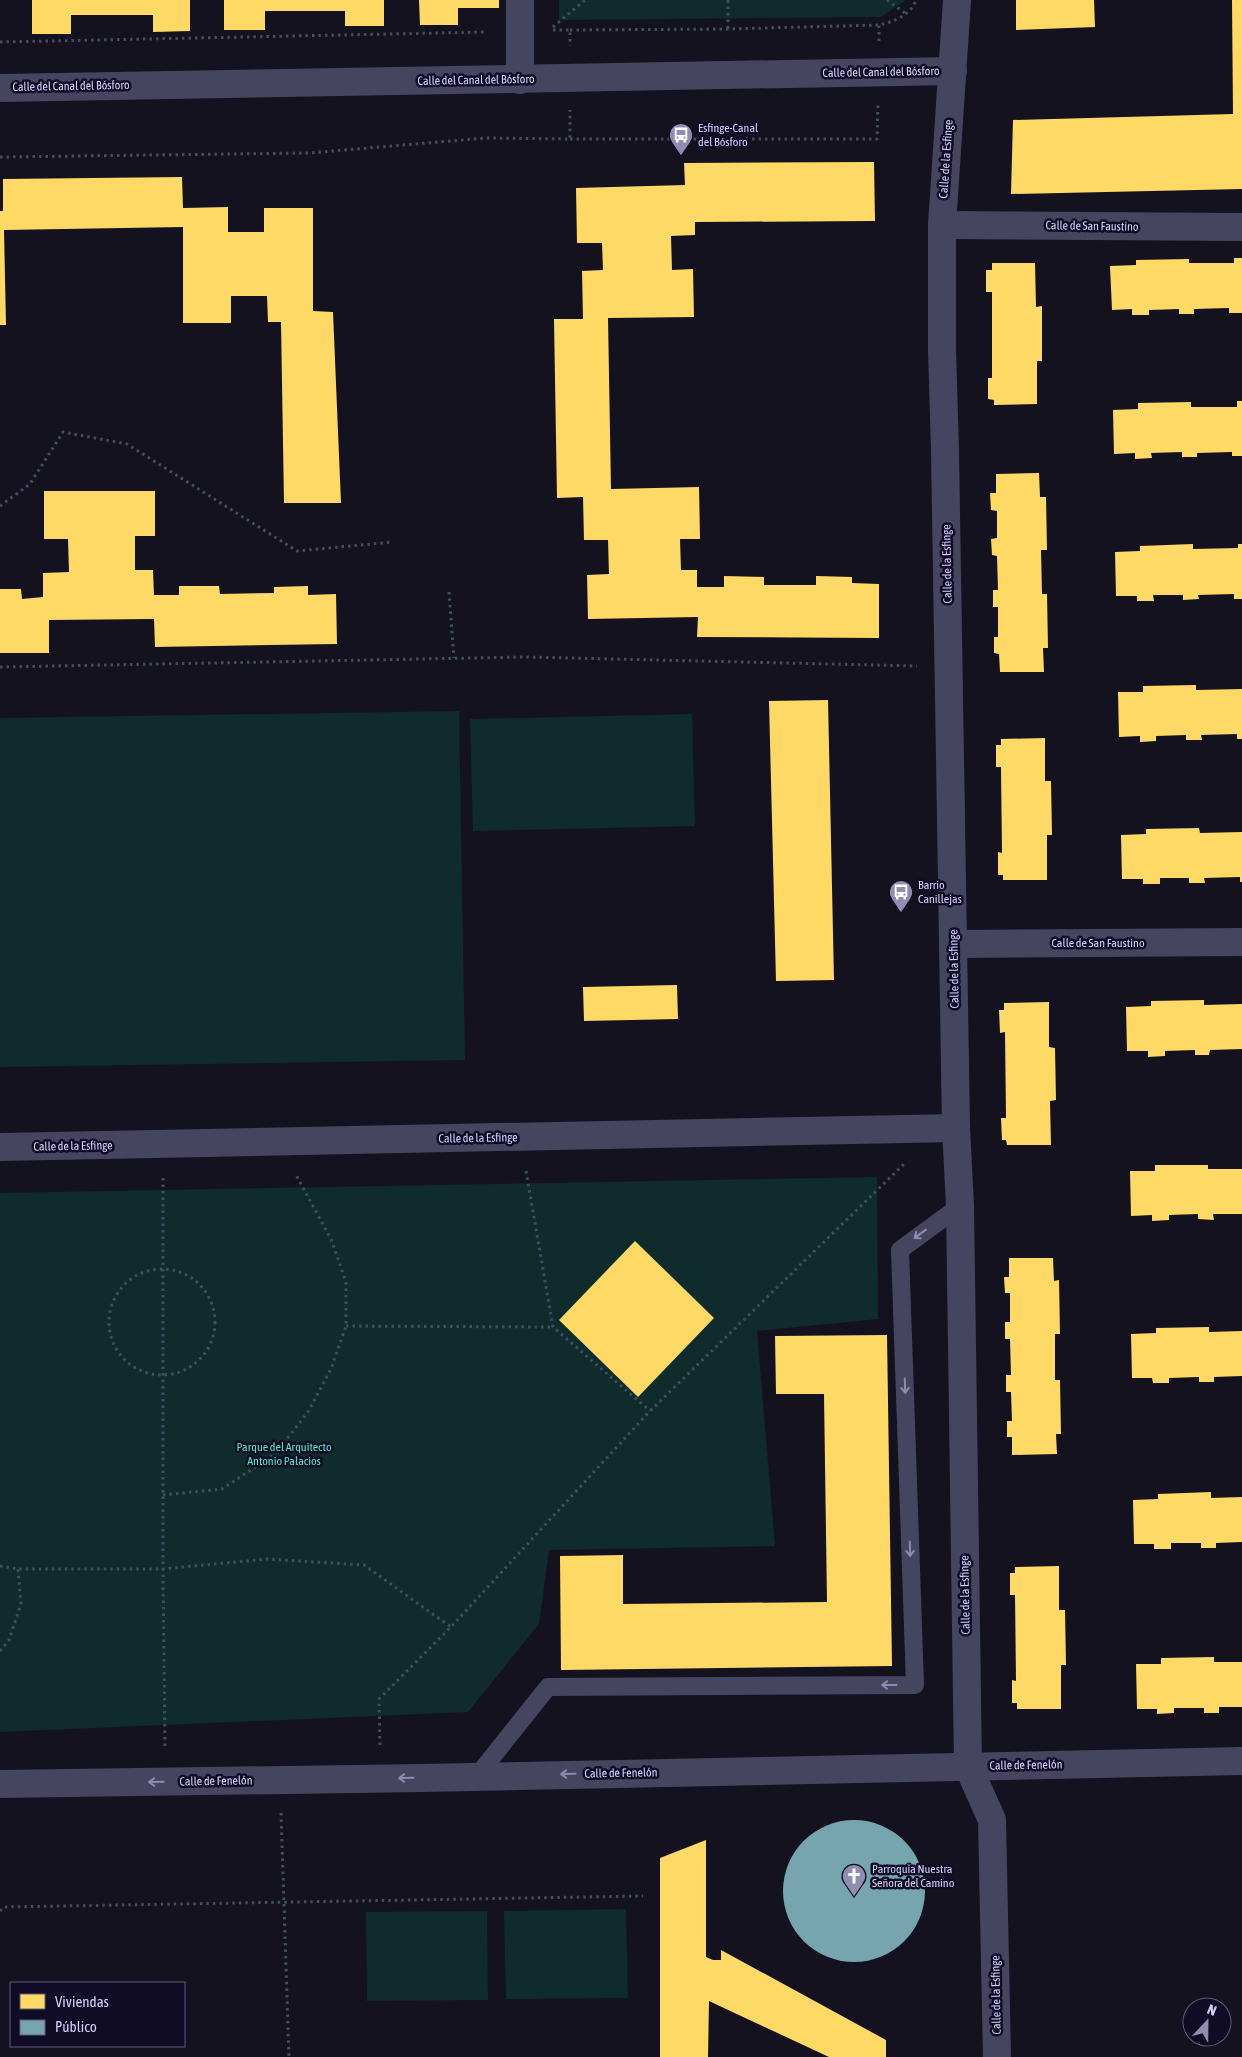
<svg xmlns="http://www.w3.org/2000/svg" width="1242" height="2057" viewBox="0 0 1242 2057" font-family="'Asap Condensed',sans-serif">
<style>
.green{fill:#0f2b2c}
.homes{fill:#ffd966}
.public{fill:#76a5af}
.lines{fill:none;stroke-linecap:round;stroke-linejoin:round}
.path{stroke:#414f60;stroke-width:3;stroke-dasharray:2.5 4;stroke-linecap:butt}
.lane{stroke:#464560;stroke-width:18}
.street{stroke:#464560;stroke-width:28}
.oneway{stroke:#8e8ab0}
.labels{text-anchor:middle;stroke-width:5;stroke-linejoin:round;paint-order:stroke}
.street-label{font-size:12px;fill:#d5cfff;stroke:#100c25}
.poi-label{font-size:12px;fill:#d5cfff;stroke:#100c25;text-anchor:start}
.park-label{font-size:12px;fill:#4eecc7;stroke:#100c25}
</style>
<rect width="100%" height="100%" fill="#14121f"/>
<g class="green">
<polygon points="559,0 906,0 881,17 559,20"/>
<polygon points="459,711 465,1060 0,1067 0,718"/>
<polygon points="692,714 695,826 473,831 470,719"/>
<polygon points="877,1177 878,1319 757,1331 775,1546 549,1550 539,1624 468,1712 0,1732 0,1193"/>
<polygon points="626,1909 628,1998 506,1999 504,1911"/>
<polygon points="487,1911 488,2000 367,2001 366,1912"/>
</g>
<g class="homes">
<polygon points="32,0 190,0 190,31 153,32 153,15 71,15 71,34 32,34"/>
<polygon points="224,0 384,0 384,26 345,26 345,11 265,11 265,30 224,30"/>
<polygon points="419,0 499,0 499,8 458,8 458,25 420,25"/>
<polygon points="1016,0 1094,0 1095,27 1016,30"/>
<polygon points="1232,0 1242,0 1242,189 1011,194 1013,120 1233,114"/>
<polygon points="874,162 875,221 695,222 695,235 671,236 672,270 693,269 694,317 608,318 611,489 699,487 700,539 680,539 681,570 697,570 697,587 724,587 724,576 764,577 764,585 816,585 816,576 852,577 852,583 879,584 879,638 697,637 698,617 588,619 587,575 609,574 608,540 584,540 583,497 557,498 554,319 583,319 582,271 603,270 602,243 577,243 576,188 685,185 684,163"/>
<polygon points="182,177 183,208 228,207 228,232 264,232 264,208 313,208 313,311 333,312 341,503 284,503 281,322 268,322 267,296 231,296 231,323 183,323 183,227 4,230 6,325 0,325 0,211 3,211 3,179"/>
<polygon points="1234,258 1242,258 1242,313 1229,313 1229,308 1194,309 1194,314 1179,314 1179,309 1149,310 1149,315 1132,315 1132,309 1112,310 1110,266 1136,265 1136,260 1189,259 1189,263 1234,263"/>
<polygon points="992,263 1035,263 1036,307 1042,306 1042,361 1037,361 1037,404 994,405 994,400 988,399 988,378 992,378 992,292 986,292 986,270 992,270"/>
<polygon points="1237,401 1242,401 1242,456 1232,456 1232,452 1197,453 1197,457 1182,457 1182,452 1151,453 1152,458 1135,459 1135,453 1114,454 1113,410 1138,409 1138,403 1191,402 1191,407 1237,407"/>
<polygon points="1039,473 1040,497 1046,497 1047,550 1041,550 1042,594 1047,594 1048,648 1043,648 1044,672 1000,672 999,654 994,653 994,637 998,637 998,607 993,607 993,590 998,590 997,556 992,555 991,539 997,538 997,511 991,510 990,493 996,493 996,474"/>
<polygon points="44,491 155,491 155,536 135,536 135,570 153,570 154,595 179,595 179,586 219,586 220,594 274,593 274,587 308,586 308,595 336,594 337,644 155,647 154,619 49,620 49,653 0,653 0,589 21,589 22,599 43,597 43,573 69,572 68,539 44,539"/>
<polygon points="1193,544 1193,549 1238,548 1238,544 1242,544 1242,599 1234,599 1234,594 1198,595 1199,599 1183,600 1183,595 1153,595 1154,601 1137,601 1137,596 1116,596 1115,552 1140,551 1140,546"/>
<polygon points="1196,685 1196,690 1242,689 1242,739 1237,739 1237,734 1201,735 1202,740 1186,740 1186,735 1156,736 1156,741 1140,742 1140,736 1119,737 1118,692 1143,692 1143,686"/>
<polygon points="828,700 834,980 776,981 769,701"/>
<polygon points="1045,738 1045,781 1051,781 1052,835 1047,835 1047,880 1003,880 1003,875 998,875 998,852 1002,853 1001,767 996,767 996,745 1001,745 1001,739"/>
<polygon points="1199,828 1200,833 1242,832 1242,882 1240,882 1240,877 1204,878 1205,883 1189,883 1189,878 1160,878 1160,884 1143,884 1143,879 1122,879 1121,835 1146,834 1146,829"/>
<polygon points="677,985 678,1019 584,1021 583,987"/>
<polygon points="1204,1000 1204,1005 1242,1004 1242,1049 1210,1050 1209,1055 1195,1055 1195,1050 1165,1051 1165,1056 1148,1057 1148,1051 1127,1051 1126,1007 1151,1006 1151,1001"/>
<polygon points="1049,1002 1049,1047 1055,1048 1056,1100 1050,1101 1051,1145 1007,1145 1006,1140 1002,1140 1001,1118 1006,1118 1005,1032 1000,1033 999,1010 1004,1010 1004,1003"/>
<polygon points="1155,1165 1208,1165 1208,1169 1242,1169 1242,1214 1213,1214 1214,1220 1198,1219 1198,1214 1169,1215 1169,1220 1152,1221 1152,1215 1131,1216 1130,1171 1155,1171"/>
<polygon points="635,1241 714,1318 638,1397 559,1320"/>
<polygon points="1009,1258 1053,1258 1054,1281 1059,1280 1060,1334 1055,1334 1055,1380 1060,1380 1061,1434 1056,1434 1057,1454 1012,1455 1012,1437 1007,1437 1007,1421 1012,1421 1011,1392 1006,1392 1006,1375 1011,1375 1010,1339 1005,1339 1005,1322 1010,1322 1010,1293 1005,1293 1004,1277 1009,1277"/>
<polygon points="1209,1327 1209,1332 1242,1331 1242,1376 1214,1377 1214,1382 1199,1382 1199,1377 1169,1378 1169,1383 1153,1383 1152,1378 1132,1378 1131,1334 1156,1333 1156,1328"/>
<polygon points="887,1335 892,1666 561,1670 560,1556 623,1555 623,1604 827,1602 824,1394 776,1394 775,1336"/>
<polygon points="1211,1492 1211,1498 1242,1497 1242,1542 1216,1543 1216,1548 1201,1548 1201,1543 1171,1543 1171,1549 1154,1549 1154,1544 1134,1544 1133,1500 1158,1499 1158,1494"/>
<polygon points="1059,1566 1059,1610 1065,1610 1066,1665 1061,1665 1061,1709 1017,1709 1017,1703 1012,1703 1012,1680 1016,1681 1015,1595 1010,1595 1010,1573 1015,1573 1015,1567"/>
<polygon points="1214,1657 1214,1662 1242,1662 1242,1707 1219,1707 1219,1713 1204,1713 1204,1708 1174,1708 1174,1713 1157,1714 1157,1709 1137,1709 1136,1664 1161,1664 1161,1658"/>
<polygon points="706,1840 706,1957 713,1960 721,1960 721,1950 886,2040 886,2057 829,2057 709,2001 708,2057 660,2057 660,1858"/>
</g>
<circle class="public" cx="854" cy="1891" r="71"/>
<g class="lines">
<g class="path">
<polyline points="728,0 728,29"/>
<polyline points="887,0 905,13"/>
<polyline points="553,27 585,0"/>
<polyline points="553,30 570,30 570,46"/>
<path d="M 570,30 L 728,29 L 879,25 C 893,22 911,15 916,0"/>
<polyline points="879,41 879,25"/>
<polyline points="0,42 487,32"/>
<polyline points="570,139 877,139 878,104"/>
<polyline points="0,157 309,153 486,138 570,139 570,110"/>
<polyline points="0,506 30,484 63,432 127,444 297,551 393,542"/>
<polyline points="449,592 454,658"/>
<polyline points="0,667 526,657 917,666"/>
<polyline points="526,1171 553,1327 650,1411"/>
<polyline points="163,1178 163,1569 165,1749"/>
<circle cx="162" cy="1322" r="53"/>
<polyline points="346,1326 553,1327"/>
<polyline points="163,1495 222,1489 275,1454 308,1412 331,1369 346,1326 346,1282 331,1239 296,1175"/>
<polyline points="0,1566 18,1569 163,1569 267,1559 364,1565 451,1627"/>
<polyline points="0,1651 9,1640 21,1604 18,1569"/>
<polyline points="380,1745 379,1699 451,1627 650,1411 904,1164"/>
<polyline points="281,1813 289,2057"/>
<polyline points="0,1911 4,1907 643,1896"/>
</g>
<polyline class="lane" points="477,1776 548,1687 915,1685 900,1250 960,1206"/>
<g class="street">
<polyline points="957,0 942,225 942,350 945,451 956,1128 960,1206 968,1766 992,1820 997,2057"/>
<polyline points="520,80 520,0"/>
<polyline points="0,88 953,71"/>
<polyline points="942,225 1242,227"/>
<polyline points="954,944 1242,942"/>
<polyline points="0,1147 956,1128"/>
<polyline points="0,1784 422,1778 1242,1761"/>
</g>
</g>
<defs><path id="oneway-shaft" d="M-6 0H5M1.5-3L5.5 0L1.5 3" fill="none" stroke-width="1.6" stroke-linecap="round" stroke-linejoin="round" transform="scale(1.25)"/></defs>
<g class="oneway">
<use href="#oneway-shaft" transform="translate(920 1234) rotate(144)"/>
<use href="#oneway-shaft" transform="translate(905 1386) rotate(88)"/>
<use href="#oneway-shaft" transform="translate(910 1549) rotate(88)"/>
<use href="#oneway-shaft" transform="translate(889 1685) rotate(180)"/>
<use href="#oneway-shaft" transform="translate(568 1774) rotate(179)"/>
<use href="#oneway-shaft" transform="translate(406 1778) rotate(179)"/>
<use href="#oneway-shaft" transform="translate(156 1782) rotate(179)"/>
</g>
<defs>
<g id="bus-pin" transform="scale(1.25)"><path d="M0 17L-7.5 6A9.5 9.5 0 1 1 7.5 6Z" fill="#918db1" stroke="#100c25"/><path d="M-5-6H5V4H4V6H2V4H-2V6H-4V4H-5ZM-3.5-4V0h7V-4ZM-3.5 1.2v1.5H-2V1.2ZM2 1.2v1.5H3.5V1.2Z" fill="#fff"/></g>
<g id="church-pin" transform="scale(1.25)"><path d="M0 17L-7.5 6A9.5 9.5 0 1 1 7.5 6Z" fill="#918db1" stroke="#100c25"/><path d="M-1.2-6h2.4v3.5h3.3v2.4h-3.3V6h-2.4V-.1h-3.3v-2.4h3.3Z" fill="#fff"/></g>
</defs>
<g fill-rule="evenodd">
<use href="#bus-pin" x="681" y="135"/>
<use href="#bus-pin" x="901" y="892"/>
<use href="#church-pin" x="854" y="1876"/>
</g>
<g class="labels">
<g class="street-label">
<text transform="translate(881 72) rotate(-1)" y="4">Calle del Canal del Bósforo</text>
<text transform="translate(476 80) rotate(-1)" y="4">Calle del Canal del Bósforo</text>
<text transform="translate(71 86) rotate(-1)" y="4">Calle del Canal del Bósforo</text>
<text transform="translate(946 159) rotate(-86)" y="4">Calle de la Esfinge</text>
<text transform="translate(1092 226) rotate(1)" y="4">Calle de San Faustino</text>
<text transform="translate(947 564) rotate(-91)" y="4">Calle de la Esfinge</text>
<text x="1098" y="947">Calle de San Faustino</text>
<text transform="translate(954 969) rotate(-91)" y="4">Calle de la Esfinge</text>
<text transform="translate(478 1138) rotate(-1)" y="4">Calle de la Esfinge</text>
<text transform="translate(73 1146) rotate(-1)" y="4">Calle de la Esfinge</text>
<text transform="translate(965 1595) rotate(-91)" y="4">Calle de la Esfinge</text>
<text transform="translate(1026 1765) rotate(-1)" y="4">Calle de Fenelón</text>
<text transform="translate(621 1773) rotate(-1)" y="4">Calle de Fenelón</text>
<text transform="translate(216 1781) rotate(-1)" y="4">Calle de Fenelón</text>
<text transform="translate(996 1995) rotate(-91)" y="4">Calle de la Esfinge</text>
</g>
<g class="poi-label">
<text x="698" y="132">Esfinge-Canal<tspan x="698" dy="14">del Bósforo</tspan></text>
<text x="918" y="889">Barrio<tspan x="918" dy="14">Canillejas</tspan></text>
<text x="872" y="1873">Parroquia Nuestra<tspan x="872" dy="14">Señora del Camino</tspan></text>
</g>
<g class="park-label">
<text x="284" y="1451">Parque del Arquitecto<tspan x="284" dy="14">Antonio Palacios</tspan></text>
</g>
</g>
<rect x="10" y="1982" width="175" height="65" fill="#100c25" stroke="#5f5a7c"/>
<rect x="20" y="1994" width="25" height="15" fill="#ffd966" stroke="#5f5a7c"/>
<text x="55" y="2007" font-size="15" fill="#d5cfff">Viviendas</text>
<rect x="20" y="2020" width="25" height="15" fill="#76a5af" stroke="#5f5a7c"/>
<text x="55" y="2032" font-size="15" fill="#d5cfff">Público</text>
<g transform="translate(1207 2022) rotate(22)"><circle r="24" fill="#100c25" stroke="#5f5a7c"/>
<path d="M0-4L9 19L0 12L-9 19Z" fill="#918db1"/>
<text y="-8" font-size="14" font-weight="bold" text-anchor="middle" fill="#d5cfff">N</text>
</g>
</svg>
